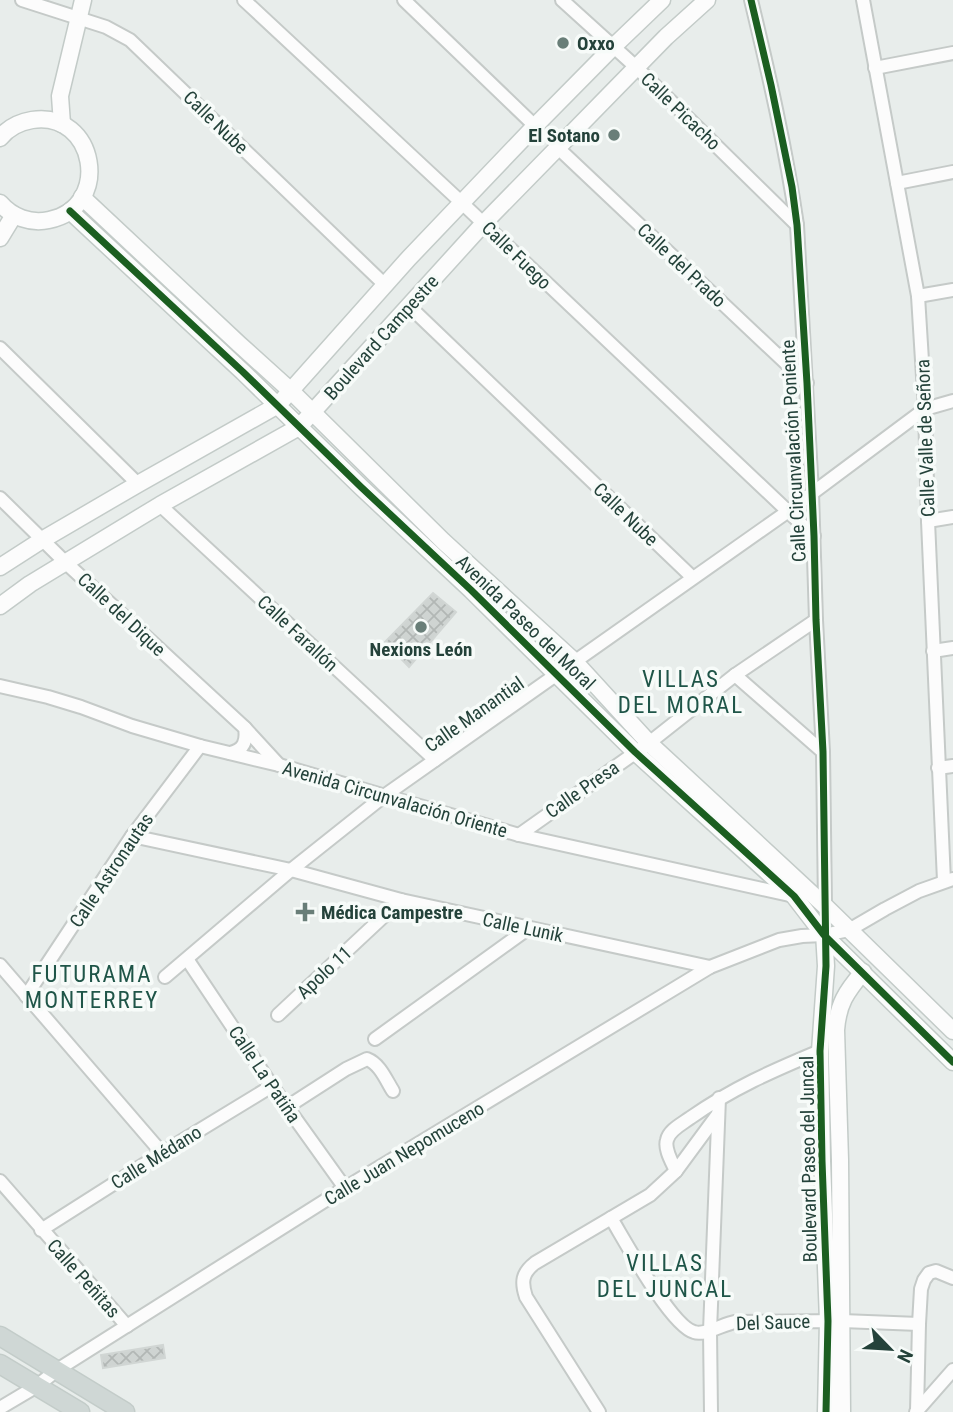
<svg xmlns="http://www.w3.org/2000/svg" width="953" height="1412" viewBox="0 0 953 1412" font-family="'Roboto Condensed',sans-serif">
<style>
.building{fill:url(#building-cross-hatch);stroke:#d1d6d4;stroke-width:2}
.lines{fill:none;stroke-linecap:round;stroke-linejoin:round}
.street-casing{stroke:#c5cac8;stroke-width:16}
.secondary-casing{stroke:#c3cbc8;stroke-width:19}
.primary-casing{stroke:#c3ccc9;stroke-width:21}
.street{stroke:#fcfcfc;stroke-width:12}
.secondary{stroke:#fcfcfc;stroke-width:16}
.primary{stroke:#cfd7d5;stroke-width:18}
.cycleway-casing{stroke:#f7fbf9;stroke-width:11}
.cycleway{stroke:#1b5e20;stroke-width:7}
.poi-dot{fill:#697e78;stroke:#f7fbf9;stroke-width:2.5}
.labels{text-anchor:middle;stroke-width:7;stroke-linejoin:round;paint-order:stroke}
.poi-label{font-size:19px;font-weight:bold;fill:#24423a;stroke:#f7fbf9;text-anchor:start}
.street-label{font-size:19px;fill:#24423a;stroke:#f7fbf9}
.quarter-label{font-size:23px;letter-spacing:2px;fill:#1f5548;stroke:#f7fbf9}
</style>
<defs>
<pattern id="building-cross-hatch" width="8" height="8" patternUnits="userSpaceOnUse" patternTransform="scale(1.75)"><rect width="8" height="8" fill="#cfd4d2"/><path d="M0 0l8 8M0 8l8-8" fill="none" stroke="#b2b7b5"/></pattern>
</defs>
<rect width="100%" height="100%" fill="#e8edeb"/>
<g class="building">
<polygon points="433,593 456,612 409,667 385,642"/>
<polygon points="163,1345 165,1358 103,1368 101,1355"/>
</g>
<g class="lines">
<g class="street-casing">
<g id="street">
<polyline points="22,0 106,27 130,40 385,285"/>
<polyline points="244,0 462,203 814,536"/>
<polyline points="404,0 535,126"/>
<polyline points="562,0 636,67 797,225"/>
<path d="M 751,0 C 769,75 786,149 797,225 L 812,493 L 816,620 L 823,752 L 825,906"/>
<polyline points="863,0 918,296 925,409 928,521 944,881"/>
<polyline points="875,68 953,53"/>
<polyline points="557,147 807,383"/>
<polyline points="897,183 953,172"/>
<polyline points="918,296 953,290"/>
<polyline points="409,306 692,577"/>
<polyline points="0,348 138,484"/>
<path d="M 0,498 L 65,562 L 245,728 C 247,741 244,750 230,753"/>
<polyline points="160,505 435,760"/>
<polyline points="928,521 953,517"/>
<polyline points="933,651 953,648"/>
<polyline points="735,675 823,752"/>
<polyline points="0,686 48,697 81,707 132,726 200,746 279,765 519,835 794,896"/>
<polyline points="245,728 279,765"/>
<polyline points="938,768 953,766"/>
<polyline points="519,835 649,743 735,675 816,620"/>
<polyline points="132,836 291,870 401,900 710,967"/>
<polyline points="187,959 272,1086 345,1188"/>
<polyline points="0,965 162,1153"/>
<polyline points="165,977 291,870 384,796 787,512 925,409 953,401"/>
<polyline points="26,996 132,836 200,746"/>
<polyline points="278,1015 401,900"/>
<polyline points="375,1039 529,928"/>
<path d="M 287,1107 L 346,1069 L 367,1059 C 380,1064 386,1080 393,1091"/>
<path d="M 676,1171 C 672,1162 664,1149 667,1140 C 669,1130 682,1124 690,1118 C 733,1088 772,1071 820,1051"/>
<polyline points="0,1181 127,1326"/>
<path d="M 611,1218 C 625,1241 671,1326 694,1332 C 705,1336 723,1324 735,1322 L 842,1321 L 919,1324"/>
<polyline points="41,1230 162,1153 272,1086"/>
<polyline points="0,1408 37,1386 57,1370 345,1188 710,967 779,940 802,936 824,935 849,930 885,909 919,891 953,879"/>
<polyline points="917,1411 919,1324 921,1289 924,1280 929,1273 936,1271 953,1278"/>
<path d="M 599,1412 L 526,1297 C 521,1282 522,1273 535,1263 L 650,1195 L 676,1171 L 718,1114"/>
<polyline points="711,1412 710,1331 719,1098"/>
<polyline points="916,1412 953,1370"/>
</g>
</g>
<g class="secondary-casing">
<g id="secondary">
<polyline points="62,124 60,96 83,0"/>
<path d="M 0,138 C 8,128 20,122 32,120 C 96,110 113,207 49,220 C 30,224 12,217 0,203"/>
<polyline points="82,197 239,344 291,391 443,541 574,661 649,743 825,906 953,1031"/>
<polyline points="70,211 243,372 361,487 471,590 635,752 794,896 824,935 953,1062"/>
<polyline points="0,238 14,215"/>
<polyline points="0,567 42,540 138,484 278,405 409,258 535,126 613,47 662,0"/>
<polyline points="0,606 30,584 160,505 299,427 484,223 666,37 707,0"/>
<polyline points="824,933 826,966 820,1051 822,1161 828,1321 826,1412"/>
<path d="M 842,1412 L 840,1160 L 836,1030 C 838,1004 846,992 863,972"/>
</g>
</g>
<g class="primary-casing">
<g id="primary">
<polyline points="0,1336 125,1412"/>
<polyline points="0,1364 80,1412"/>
</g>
</g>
<use href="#street" class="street"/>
<use href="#secondary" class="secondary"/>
<use href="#primary" class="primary"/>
<g class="cycleway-casing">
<g id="cycleway">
<polyline points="751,0 771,85 792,187 797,225 807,383 814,536 816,620 823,752 826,966 820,1051 822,1161 828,1321 826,1412"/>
<polyline points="70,211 243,372 361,487 471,590 635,752 794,896 824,935 953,1062"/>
</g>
</g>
<use href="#cycleway" class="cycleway"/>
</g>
<g class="poi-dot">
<circle cx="563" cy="43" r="7"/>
<circle cx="614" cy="135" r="7"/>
<circle cx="421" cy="627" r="7"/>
<path d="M301.5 901.5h7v7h7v7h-7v7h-7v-7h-7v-7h7z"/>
</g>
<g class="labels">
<g class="poi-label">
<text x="577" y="50">Oxxo</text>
<text x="600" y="142" text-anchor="end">El Sotano</text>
<text x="421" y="656" text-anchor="middle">Nexions León</text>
<text x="321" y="919">Médica Campestre</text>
</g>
<g class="street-label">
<text transform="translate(681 111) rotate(44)" y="7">Calle Picacho</text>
<text transform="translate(216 122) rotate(44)" y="7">Calle Nube</text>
<text transform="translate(517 255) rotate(44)" y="7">Calle Fuego</text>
<text transform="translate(682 265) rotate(43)" y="7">Calle del Prado</text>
<text transform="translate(381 337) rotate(-48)" y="7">Boulevard Campestre</text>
<text transform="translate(925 438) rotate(-92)" y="7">Calle Valle de Señora</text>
<text transform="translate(793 451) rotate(-93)" y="7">Calle Circunvalación Poniente</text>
<text transform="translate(626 514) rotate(44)" y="7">Calle Nube</text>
<text transform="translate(122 614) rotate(43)" y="7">Calle del Dique</text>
<text transform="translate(526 622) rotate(44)" y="7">Avenida Paseo del Moral</text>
<text transform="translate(298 633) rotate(43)" y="7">Calle Farallón</text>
<text transform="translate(474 714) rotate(-35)" y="7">Calle Manantial</text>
<text transform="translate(582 789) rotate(-35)" y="7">Calle Presa</text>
<text transform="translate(395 799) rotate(16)" y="7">Avenida Circunvalación Oriente</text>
<text transform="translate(111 870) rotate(-56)" y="7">Calle Astronautas</text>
<text transform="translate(523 927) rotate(12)" y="7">Calle Lunik</text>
<text transform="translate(324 972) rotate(-43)" y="7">Apolo 11</text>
<text transform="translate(265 1074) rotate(56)" y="7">Calle La Patiña</text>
<text transform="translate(404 1153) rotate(-31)" y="7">Calle Juan Nepomuceno</text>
<text transform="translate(156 1157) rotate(-32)" y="7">Calle Médano</text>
<text transform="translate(808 1159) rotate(-91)" y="7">Boulevard Paseo del Juncal</text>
<text transform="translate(84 1278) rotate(48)" y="7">Calle Peñitas</text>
<text transform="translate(773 1322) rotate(-2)" y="7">Del Sauce</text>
</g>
<g class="quarter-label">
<text x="681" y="687">VILLAS<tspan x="681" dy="26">DEL MORAL</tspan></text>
<text x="92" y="982">FUTURAMA<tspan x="92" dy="26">MONTERREY</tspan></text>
<text x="665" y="1271">VILLAS<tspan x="665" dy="26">DEL JUNCAL</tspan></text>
</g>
</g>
<g transform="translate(890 1349) rotate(115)" stroke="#f7fbf9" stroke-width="5" paint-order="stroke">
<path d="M0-5L12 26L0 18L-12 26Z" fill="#24423a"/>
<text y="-10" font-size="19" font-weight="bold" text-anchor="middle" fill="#24423a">N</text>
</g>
</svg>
